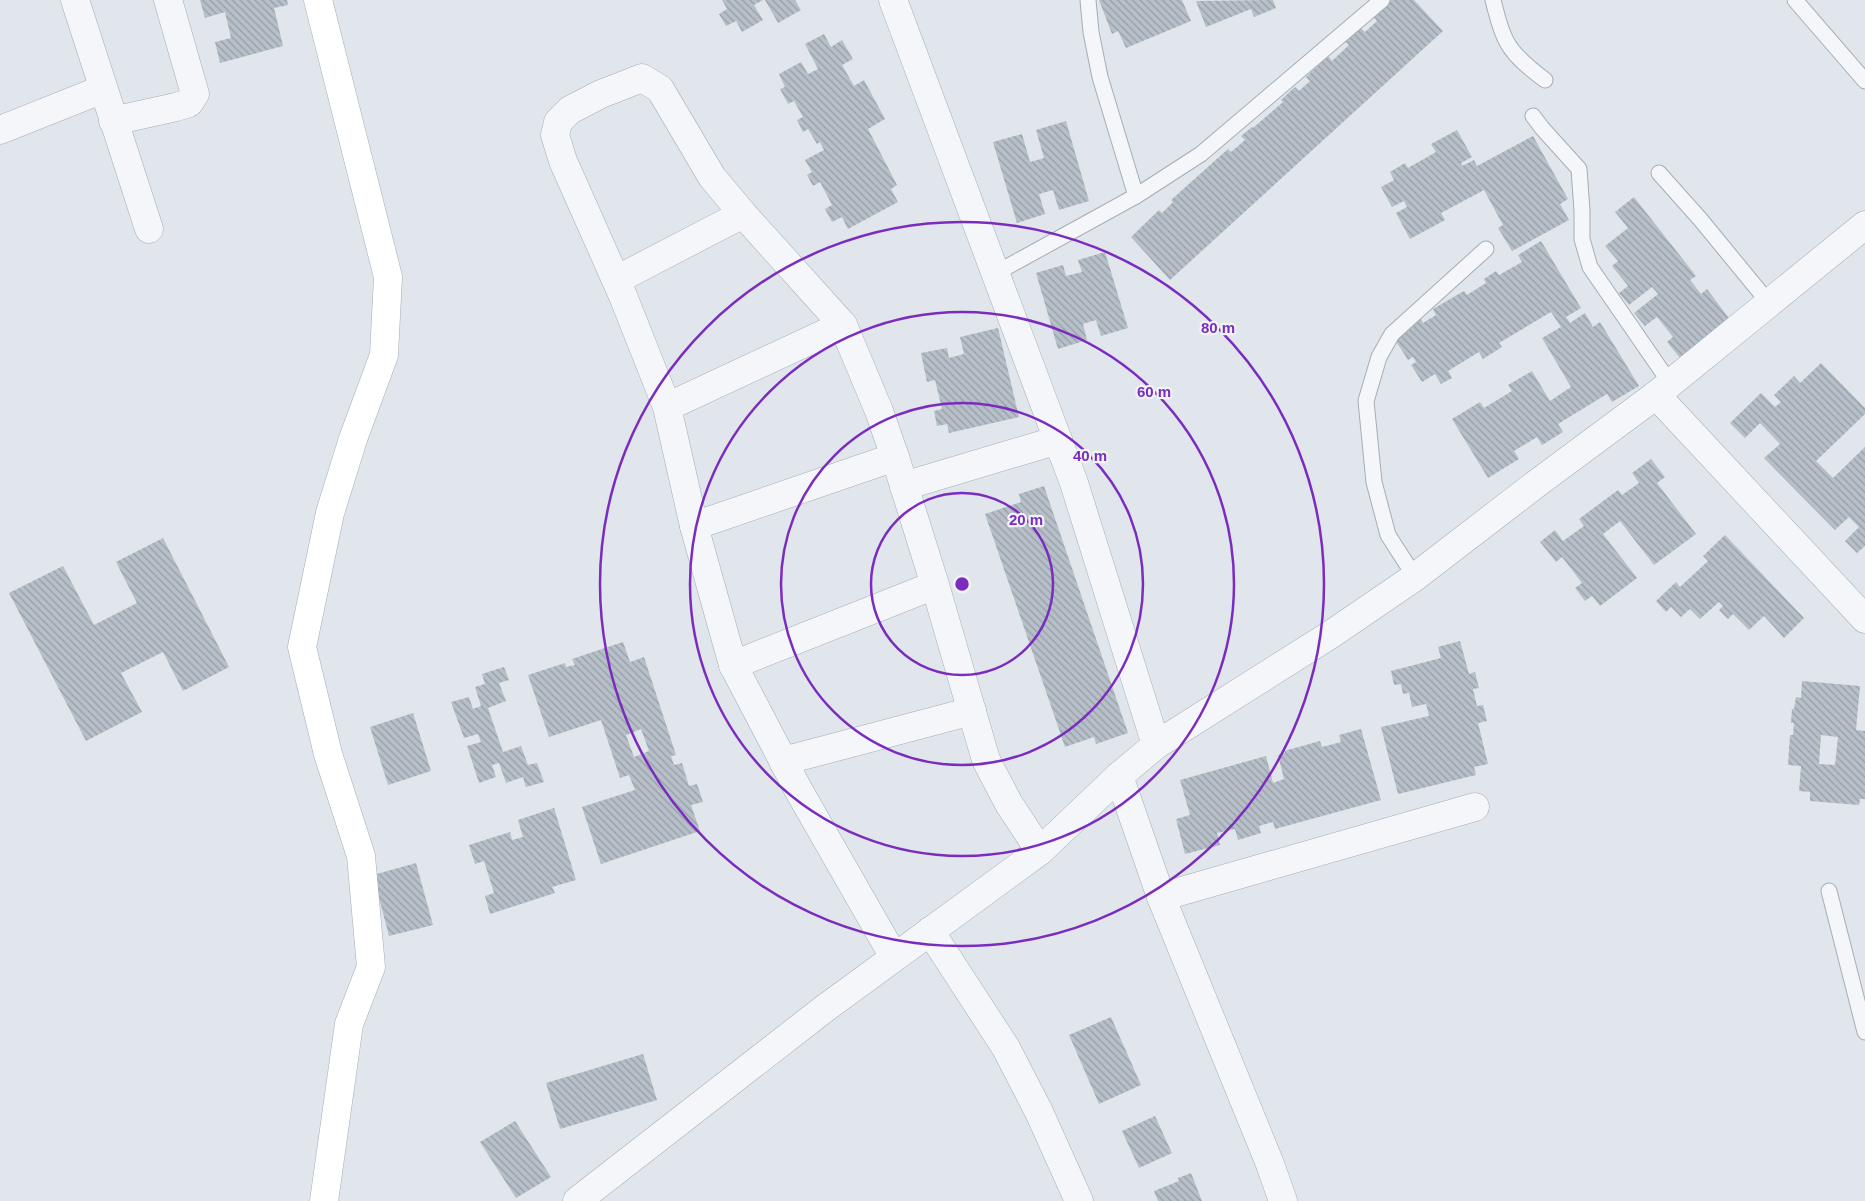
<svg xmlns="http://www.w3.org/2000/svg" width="1865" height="1201" viewBox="0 0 1865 1201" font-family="Helvetica,sans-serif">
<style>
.building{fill:url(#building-back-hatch);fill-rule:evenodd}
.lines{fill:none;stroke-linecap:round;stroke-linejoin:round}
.lane-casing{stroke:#a5adb6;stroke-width:17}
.street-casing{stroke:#a5adb6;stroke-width:29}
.secondary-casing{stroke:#a5adb6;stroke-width:29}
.lane{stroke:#f4f6f9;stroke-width:15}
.street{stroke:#f4f6f9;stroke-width:28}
.secondary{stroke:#fff;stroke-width:28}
.ring{fill:none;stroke:#7b2cbf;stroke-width:2.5}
.centre{fill:#7b2cbf;stroke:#f0f4f8;stroke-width:2.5}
.ring-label{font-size:15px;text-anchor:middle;font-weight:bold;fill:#7b2cbf;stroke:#f0f4f8;stroke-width:4.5;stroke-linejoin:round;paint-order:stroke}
</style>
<defs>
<pattern id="building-back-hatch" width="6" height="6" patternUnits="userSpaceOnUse" patternTransform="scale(1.25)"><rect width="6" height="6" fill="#b7c0c9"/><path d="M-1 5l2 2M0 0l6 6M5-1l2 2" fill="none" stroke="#959da5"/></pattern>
</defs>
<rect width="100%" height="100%" fill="#e0e6eb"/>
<g class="building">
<polygon points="200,0 287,0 288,5 274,8 283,46 220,63 215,42 231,38 225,12 205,18"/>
<polygon points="722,0 763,0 754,5 763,20 742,32 736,21 726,26 719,14 727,9"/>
<polygon points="765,0 795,0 801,10 778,23"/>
<polygon points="1099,0 1182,0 1191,21 1126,48 1118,31 1112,34"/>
<polygon points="1273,0 1276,8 1254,17 1251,9 1206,27 1196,1"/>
<polygon points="1391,0 1414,0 1443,31 1170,280 1131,237 1159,210 1162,213 1173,202 1171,200 1228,149 1231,152 1245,140 1241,136 1252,127 1253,128 1283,102 1281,100 1295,87 1299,91 1310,81 1306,77 1328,56 1332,61 1349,45 1345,41 1360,27 1365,32 1377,21 1373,16"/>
<polygon points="824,34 831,47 842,40 853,59 842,65 854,86 864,80 885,119 868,129 897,185 891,189 898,202 848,229 842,217 832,222 825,209 832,205 820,182 813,186 807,175 812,172 805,160 824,150 820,142 817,144 808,129 803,132 797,120 803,117 794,101 788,104 780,89 785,87 779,74 801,62 808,74 818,69 805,44"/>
<polygon points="1066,121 1089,201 1059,210 1053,190 1039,194 1045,214 1017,223 993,142 1022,134 1030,162 1044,158 1036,130"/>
<polygon points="1457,130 1472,157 1461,163 1462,166 1474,160 1477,166 1533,136 1568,199 1560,204 1569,220 1512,251 1498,228 1503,225 1484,190 1441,213 1445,220 1410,239 1396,213 1407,207 1404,201 1392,207 1381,187 1394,180 1390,172 1405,163 1408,168 1436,152 1431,144"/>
<polygon points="1634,197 1696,276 1690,280 1701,294 1707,289 1731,321 1681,359 1667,342 1673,337 1657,317 1645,326 1634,313 1658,294 1652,287 1629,305 1619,293 1628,286 1612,266 1618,261 1605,246 1628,228 1615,212"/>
<polygon points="1541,241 1581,308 1566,317 1570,323 1585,313 1593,327 1600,322 1639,386 1612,402 1607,394 1558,424 1563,432 1542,445 1537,437 1514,451 1519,459 1488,478 1452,419 1480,402 1484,408 1512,391 1508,385 1532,371 1550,401 1571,387 1542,338 1561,327 1551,312 1499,343 1502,347 1483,359 1479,352 1448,371 1452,378 1441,384 1435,374 1422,382 1411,365 1416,362 1413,357 1408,360 1394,338 1410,328 1408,325 1420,317 1423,323 1436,315 1433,309 1464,291 1467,295 1486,283 1484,279 1496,271 1499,275 1522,262 1518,255"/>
<polygon points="1105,252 1128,328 1101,336 1096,320 1083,324 1087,340 1058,349 1036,273 1063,265 1066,276 1082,272 1078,260"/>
<polygon points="998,328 1019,417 949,433 947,424 937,426 934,411 942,409 935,380 927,382 921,353 947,348 949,358 964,354 960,337"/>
<polygon points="1821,363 1865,408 1865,414 1816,461 1833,478 1865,447 1865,546 1857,553 1845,541 1859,527 1849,517 1835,530 1764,458 1780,444 1760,423 1745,438 1730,423 1761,393 1775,407 1781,402 1774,395 1794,376 1800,383"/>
<polygon points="1651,459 1665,477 1657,483 1696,534 1654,565 1620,521 1603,534 1637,578 1600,606 1592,596 1585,601 1575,588 1582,583 1562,557 1556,562 1540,542 1555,530 1563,541 1584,526 1579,519 1618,490 1622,495 1639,483 1632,473"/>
<polygon points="1044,486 1128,733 1096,744 1094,737 1065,747 985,514 1021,502 1019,494"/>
<polygon points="1725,535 1804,618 1784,638 1764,616 1749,630 1733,614 1728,619 1719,610 1723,606 1719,602 1700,619 1690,609 1681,617 1671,607 1666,612 1656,601 1676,582 1680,587 1708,561 1703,556"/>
<polygon points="163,538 229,667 183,691 163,652 121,673 142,712 86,741 9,593 63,566 94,625 137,603 116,562"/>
<polygon points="1460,641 1469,674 1475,672 1479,688 1473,689 1477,706 1483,705 1487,721 1478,723 1488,764 1474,767 1476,775 1398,794 1381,727 1429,716 1426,704 1412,707 1409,693 1403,694 1401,684 1394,685 1391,671 1441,658 1438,647"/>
<path d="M 623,642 L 630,662 L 644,657 L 676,755 L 671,756 L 674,765 L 682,763 L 689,786 L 697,784 L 703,802 L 691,805 L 700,831 L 601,864 L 582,807 L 635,790 L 629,775 L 620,778 L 601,720 L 549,737 L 528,675 L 565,663 L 566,667 L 575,665 L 572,659 ZM 641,729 L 649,751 L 634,757 L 626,735 Z"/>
<polygon points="504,667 509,680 499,683 506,701 488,708 503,752 521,746 528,765 537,763 544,782 526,787 523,777 506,783 499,763 492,765 496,777 479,783 467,746 481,742 478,734 464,738 451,702 469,697 473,709 481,706 475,687 485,684 482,674"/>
<path d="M 1802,681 L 1860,686 L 1856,730 L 1865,731 L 1865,799 L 1860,799 L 1859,805 L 1810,801 L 1810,792 L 1799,791 L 1801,766 L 1788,765 L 1790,735 L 1793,735 L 1794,723 L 1791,723 L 1792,709 L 1794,709 L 1796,697 L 1801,698 ZM 1821,735 L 1838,737 L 1835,765 L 1819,764 Z"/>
<polygon points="413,713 431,771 388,785 370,727"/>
<polygon points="1361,729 1381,800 1275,829 1273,822 1259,826 1261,833 1238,840 1235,829 1217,833 1220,845 1185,854 1176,819 1190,815 1180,780 1266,756 1273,783 1284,779 1278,755 1285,753 1284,751 1320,741 1322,747 1341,742 1339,735"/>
<polygon points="554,808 576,880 552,887 555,893 490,914 485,896 494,893 484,861 475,864 469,845 510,832 512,840 523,837 518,820"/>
<polygon points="416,863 433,925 389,936 373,875"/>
<polygon points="1111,1017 1141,1085 1099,1104 1069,1035"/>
<polygon points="643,1054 657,1100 560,1129 546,1083"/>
<polygon points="1155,1116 1172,1153 1139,1168 1122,1131"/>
<polygon points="515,1121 551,1177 516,1198 480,1142"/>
<polygon points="1191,1173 1202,1201 1158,1201 1154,1191 1179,1181 1178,1178"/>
</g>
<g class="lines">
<g class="lane-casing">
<g id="lane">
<polyline points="1088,0 1091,32 1100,77 1136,196"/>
<path d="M 1493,0 C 1504,44 1508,52 1545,80"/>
<polyline points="1795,0 1865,81"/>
<polyline points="1533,116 1542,128 1579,169 1582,211 1582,239 1590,267 1670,383"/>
<polyline points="1659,173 1700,219 1769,303"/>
<polyline points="996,273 1136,196 1201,154 1382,0"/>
<polyline points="1415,577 1388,535 1374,482 1366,401 1379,357 1392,334 1486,249"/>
<polyline points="1829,891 1865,1032"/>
</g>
</g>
<g class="street-casing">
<g id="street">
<polyline points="75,0 149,229"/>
<polyline points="893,0 1074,483 1156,745"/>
<polyline points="113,121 176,107 189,103 195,94 168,0"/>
<polyline points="0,130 103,89"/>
<polyline points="616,280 743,214"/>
<polyline points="1656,395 1865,619"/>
<polyline points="667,407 843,325"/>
<polyline points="904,486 1058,440"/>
<polyline points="694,526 895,457"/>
<polyline points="733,665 935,585"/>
<polyline points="783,761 972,711"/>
<polyline points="1119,776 1161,897 1270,1164 1283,1201"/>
<polyline points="1161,897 1475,807"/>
<polyline points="930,931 1006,1048 1039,1112 1079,1201"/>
<polyline points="894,957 799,791 733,665 694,526 667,407 623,296 563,161 555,135 558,122 570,110 601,94 642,78 660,89 712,177 743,214 843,325 879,411 895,457 935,585 986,760 1009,804 1040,851"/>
<polyline points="577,1201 824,1009 1040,851 1119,776 1156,745 1330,635 1415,577 1536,484 1656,395 1865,225"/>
</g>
</g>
<g class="secondary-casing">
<polyline id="secondary" points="318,0 388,277 384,355 353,439 330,513 302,647 328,754 361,856 371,967 349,1024 324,1201"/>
</g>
<use href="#lane" class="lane"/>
<use href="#street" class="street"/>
<use href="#secondary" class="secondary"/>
</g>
<g class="ring">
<circle cx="962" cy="584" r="91"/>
<circle cx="962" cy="584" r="181"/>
<circle cx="962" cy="584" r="272"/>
<circle cx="962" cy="584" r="362"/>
</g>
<circle cx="962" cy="584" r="8" class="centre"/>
<g class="ring-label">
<text x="1218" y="333">80 m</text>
<text x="1154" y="397">60 m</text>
<text x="1090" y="461">40 m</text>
<text x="1026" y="525">20 m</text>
</g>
</svg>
